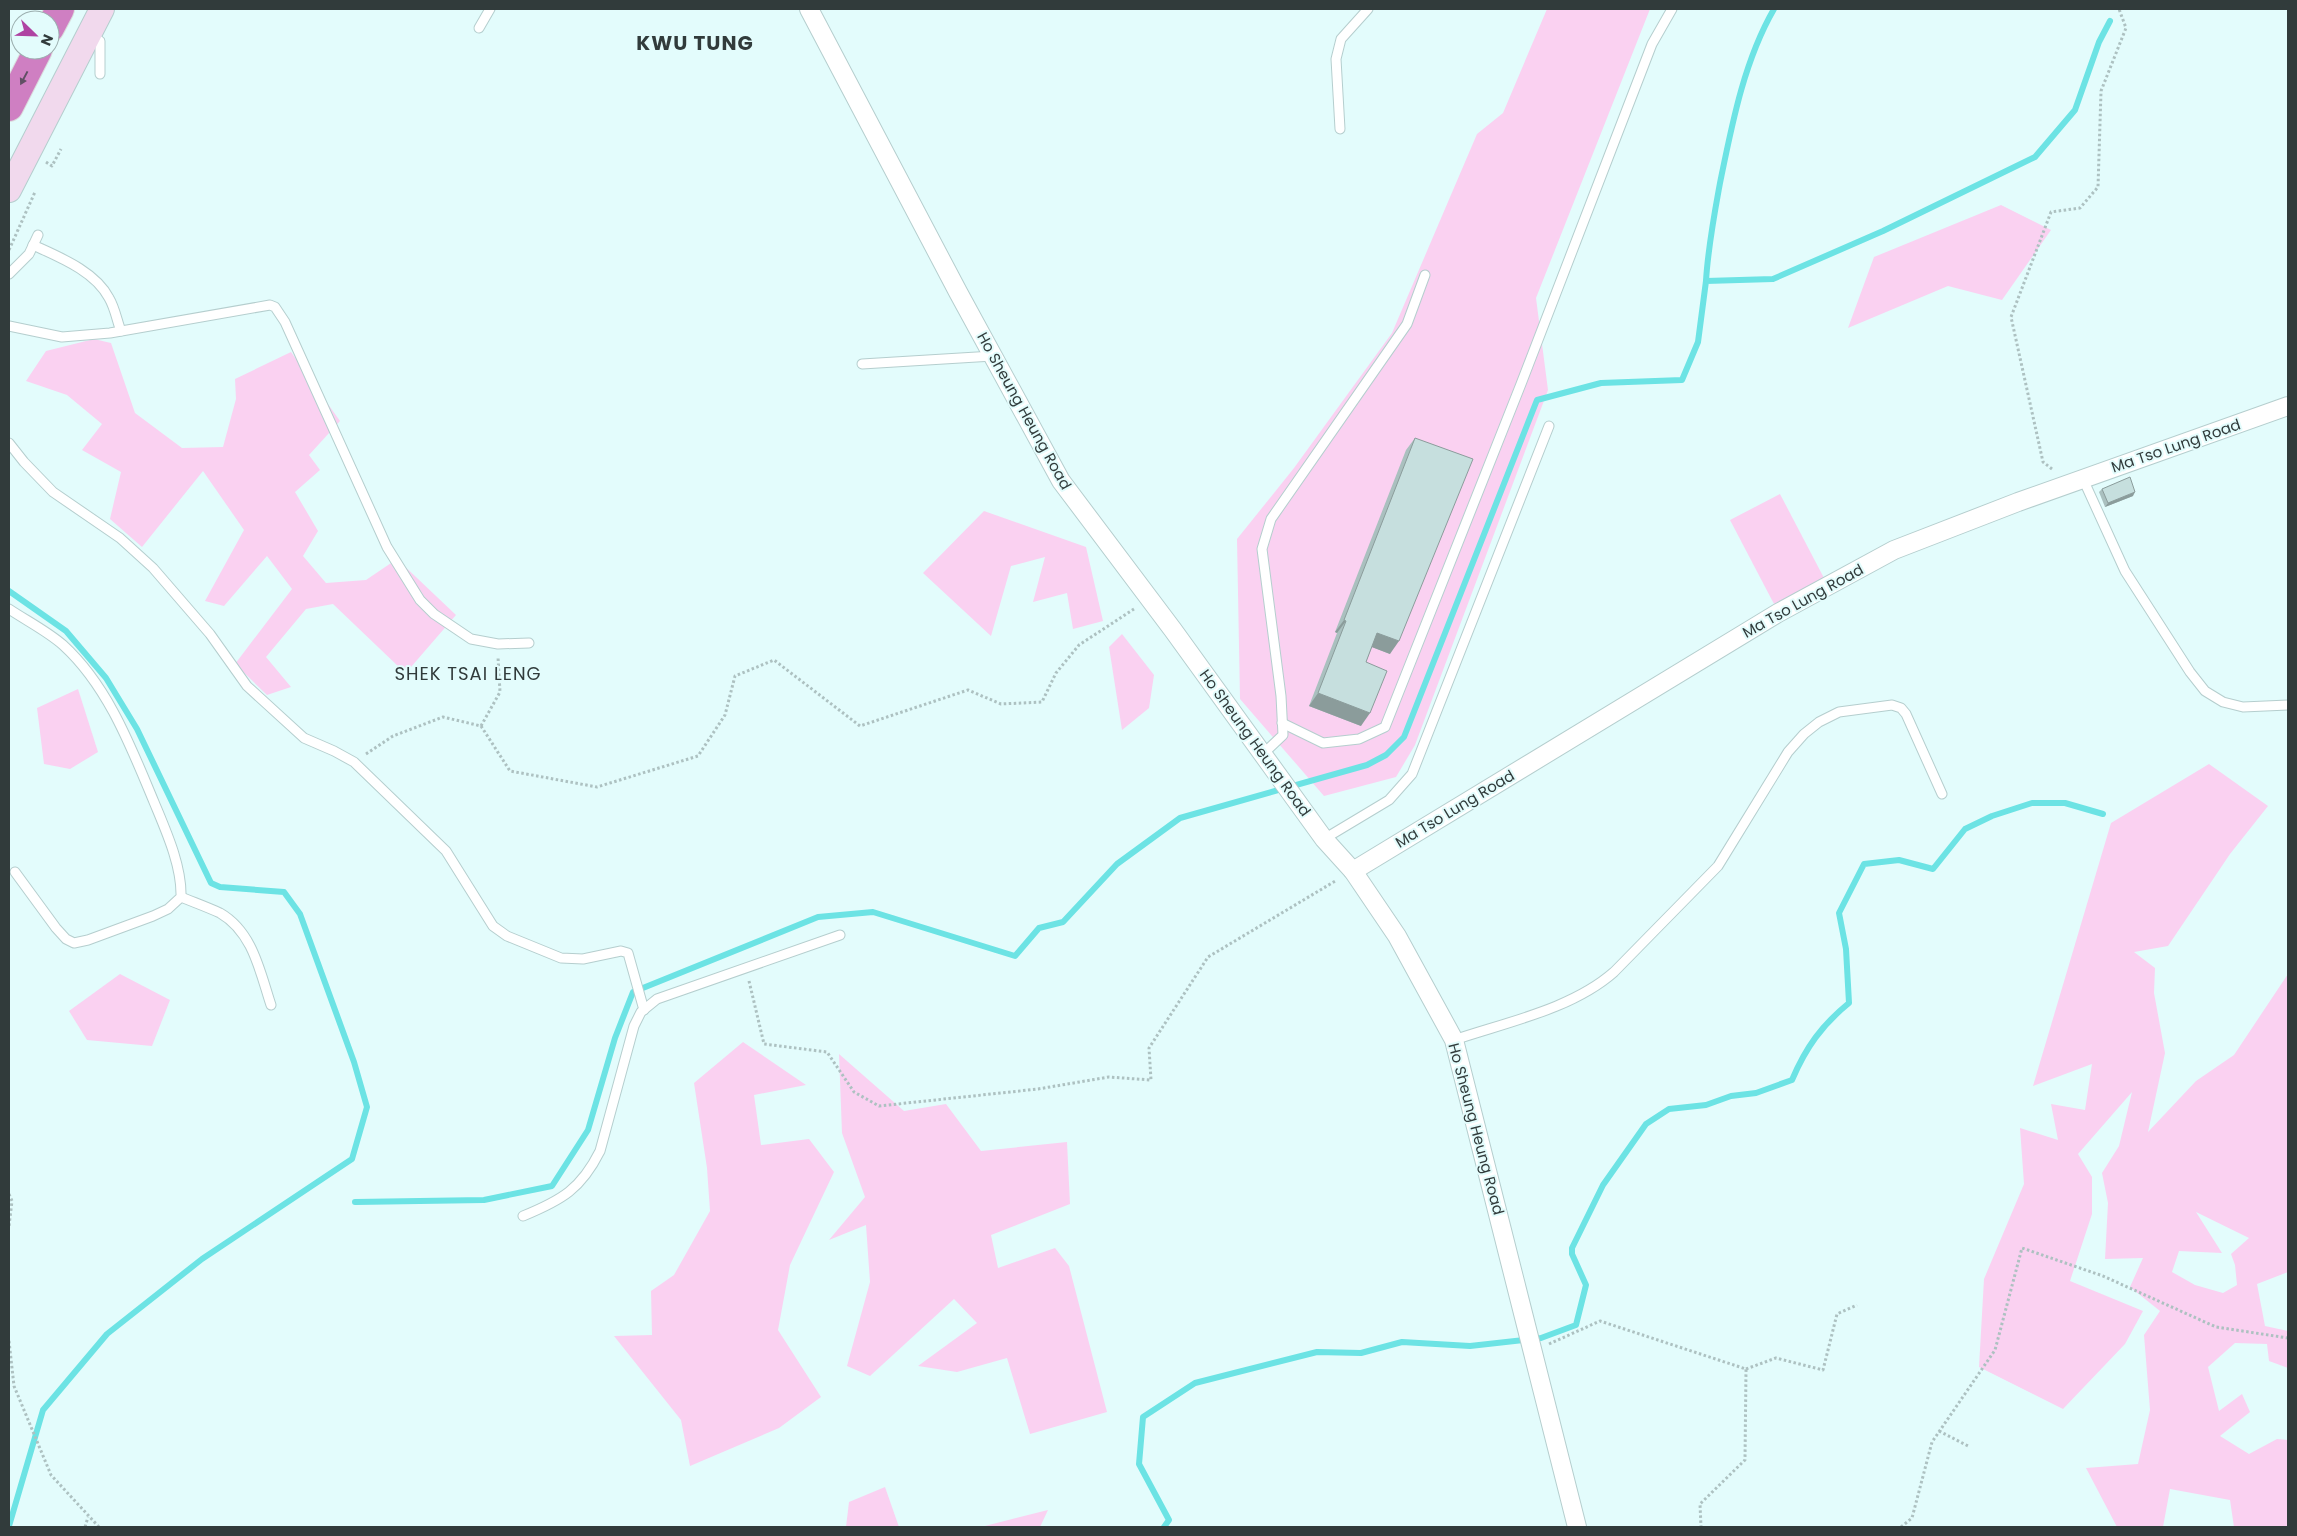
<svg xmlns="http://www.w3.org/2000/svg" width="2297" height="1536" viewBox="0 0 2297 1536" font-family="Poppins,sans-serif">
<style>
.green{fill:#fad1f1;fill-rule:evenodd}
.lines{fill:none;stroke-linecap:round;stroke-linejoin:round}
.stream{stroke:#6ce3e4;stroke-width:6}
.lane-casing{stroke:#b5cece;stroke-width:11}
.street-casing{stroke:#b5cece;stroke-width:20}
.secondary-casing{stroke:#b5cece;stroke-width:26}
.highway-casing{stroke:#dadcdc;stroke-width:30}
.path{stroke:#adc1c1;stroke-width:3;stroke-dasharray:2.5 2.5;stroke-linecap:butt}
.lane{stroke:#fff;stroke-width:9}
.street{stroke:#fff;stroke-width:18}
.secondary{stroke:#f1d9ed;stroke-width:24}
.highway{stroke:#cf7fc2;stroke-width:28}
.wall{fill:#aac0bf}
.shaded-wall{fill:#8b9c9b}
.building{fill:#c6dfde;stroke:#8b9c9b}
.oneway{fill:#604f64}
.labels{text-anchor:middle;stroke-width:4;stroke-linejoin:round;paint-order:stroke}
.street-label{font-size:15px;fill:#313b3b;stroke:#e3fcfc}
.quarter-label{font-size:18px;letter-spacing:1px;fill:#313b3b;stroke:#e3fcfc}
.district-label{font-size:20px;font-weight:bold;letter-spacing:1px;fill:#313b3b;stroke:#e3fcfc}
</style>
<rect width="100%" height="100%" fill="#e3fcfc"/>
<g class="green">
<polygon points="1547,9 1650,9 1536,298 1548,390 1415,745 1396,777 1324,796 1240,699 1237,539 1294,468 1392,333 1477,134 1503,113"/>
<polygon points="2001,205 2051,230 2002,300 1948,286 1848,328 1874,257"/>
<polygon points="94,339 111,343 135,413 182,448 223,447 236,399 235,379 291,352 340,421 309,455 320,470 295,492 318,531 303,556 326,583 366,580 397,559 456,615 411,667 401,669 333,604 306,609 266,657 291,687 267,695 235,664 292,589 267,556 224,606 205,601 244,530 203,471 142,547 110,519 121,472 82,450 102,424 67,395 26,381 46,351"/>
<polygon points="1780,494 1824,578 1774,604 1730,520"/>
<polygon points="984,511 1086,547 1103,621 1073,629 1067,593 1033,602 1045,557 1011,566 991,636 923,573"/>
<polygon points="1122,634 1154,675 1149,708 1122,730 1109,647"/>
<polygon points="78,689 98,752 70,769 44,764 37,708"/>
<path d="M 2209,764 L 2268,806 L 2230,854 L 2168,946 L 2134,952 L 2155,968 L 2154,993 L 2165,1053 L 2148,1132 L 2196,1081 L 2234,1055 L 2288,974 L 2288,1272 L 2257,1284 L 2265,1326 L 2288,1331 L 2288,1368 L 2269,1361 L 2267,1344 L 2235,1343 L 2208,1367 L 2219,1411 L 2242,1394 L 2250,1412 L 2220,1436 L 2249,1454 L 2277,1439 L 2288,1440 L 2288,1527 L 2234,1527 L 2230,1500 L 2170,1489 L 2163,1527 L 2117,1527 L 2086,1468 L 2138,1464 L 2150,1410 L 2144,1335 L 2160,1311 L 2130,1287 L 2143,1258 L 2105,1259 L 2108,1203 L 2102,1173 L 2119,1146 L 2132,1092 L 2078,1154 L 2092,1177 L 2092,1214 L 2070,1281 L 2143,1311 L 2125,1344 L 2063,1409 L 1979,1367 L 1984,1279 L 2024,1184 L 2020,1128 L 2058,1140 L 2051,1104 L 2085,1110 L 2092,1064 L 2033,1086 L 2111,823 ZM 2196,1212 L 2249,1238 L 2231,1254 L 2235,1265 L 2237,1285 L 2223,1293 L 2195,1285 L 2172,1272 L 2179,1251 L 2222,1253 Z"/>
<polygon points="120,974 170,1000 152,1046 87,1040 69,1011"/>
<polygon points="743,1042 806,1085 754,1095 761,1145 809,1139 834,1172 790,1265 778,1330 821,1397 779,1428 690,1466 681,1420 614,1336 652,1335 651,1291 674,1275 710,1211 707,1168 694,1083"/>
<polygon points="839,1054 904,1111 946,1104 981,1151 1067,1142 1070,1204 991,1235 998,1268 1055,1248 1069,1266 1107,1412 1030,1434 1007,1358 957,1372 918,1366 977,1323 954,1299 870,1376 847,1366 870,1282 866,1225 829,1240 865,1197 842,1133"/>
<polygon points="885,1487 899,1527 846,1527 849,1502"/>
<polygon points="1048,1510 1040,1527 981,1527"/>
</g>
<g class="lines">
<g class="stream">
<path d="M 1706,281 C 1708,247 1714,216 1720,183 C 1732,124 1744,61 1774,9"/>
<polyline points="9,591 66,631 106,678 137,729 211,883 220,887 284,892 300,914 354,1062 367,1107 352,1159 202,1259 107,1334 43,1410 9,1526"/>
<polyline points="355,1202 484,1200 552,1186 588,1130 615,1038 633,992 818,917 873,912 1015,956 1039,928 1063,922 1117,864 1180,818 1367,765 1386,755 1404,737 1537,400 1601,383 1682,380 1698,342 1706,281 1773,279 1883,231 2035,157 2075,110 2099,42 2110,21"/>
<path d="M 1164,1527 L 1169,1520 L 1139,1464 L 1143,1417 L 1195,1383 L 1317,1352 L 1361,1353 L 1402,1342 L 1470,1346 L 1541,1338 L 1576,1325 L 1586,1285 L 1572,1254 L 1572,1248 L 1603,1185 L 1646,1124 L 1669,1109 L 1706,1105 L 1731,1096 L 1756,1093 L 1792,1080 C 1806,1047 1822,1025 1849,1003 L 1846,949 L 1839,913 L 1864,864 L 1899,860 L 1933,869 L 1965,829 L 1992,816 L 2032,803 L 2065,803 L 2103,814"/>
</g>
<g class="lane-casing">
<g id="lane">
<polyline points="479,28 490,9"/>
<polyline points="89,35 100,41 100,74"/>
<polyline points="1340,129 1336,59 1341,39 1368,9"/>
<path d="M 33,245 C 59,257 95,271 109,298 C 115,308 117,321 121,331"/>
<polyline points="9,274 29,254 38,235"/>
<polyline points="9,326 62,337 110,333 270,305 275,307 285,322 387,547 420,600 434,614 471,639 498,644 529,643"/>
<polyline points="862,364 993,356"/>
<polyline points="9,443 24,462 53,492 120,538 153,568 210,634 247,686 304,738 334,751 354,762 446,851 493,926 507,936 561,958 583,959 621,951 628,953 644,1010"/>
<polyline points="2083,479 2125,571 2190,672 2205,691 2223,702 2243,707 2288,705"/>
<path d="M 9,609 C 27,621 47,631 63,645 C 108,686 131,747 154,802 C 166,831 182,866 181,897 L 168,909 L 153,916 L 88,940 L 74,943 L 66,939 L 56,928 L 15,872"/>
<polyline points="1282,723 1323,743 1359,739 1385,727 1521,384 1652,44 1672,9"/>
<polyline points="1263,754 1283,735 1281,696 1262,549 1271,519 1407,324 1425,275"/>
<polyline points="1324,839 1389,800 1412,774 1549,426"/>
<path d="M 181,897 C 193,902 207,907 220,913 C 253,932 260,972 271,1005"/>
<path d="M 1454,1040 C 1507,1022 1572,1009 1614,972 L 1718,866 L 1788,752 L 1804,734 L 1819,722 L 1839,712 L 1892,705 L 1901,708 L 1906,714 L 1942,794"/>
<path d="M 523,1216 C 562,1200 581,1189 600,1151 L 634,1026 L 641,1012 L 657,999 L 840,935"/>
</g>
</g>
<g class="street-casing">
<g id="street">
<polyline points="809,9 958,292 1061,481 1173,630 1324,839 1353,871 1397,936 1454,1040 1577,1527"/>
<polyline points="1353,871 1778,613 1894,550 2018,502 2288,406"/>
</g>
</g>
<g class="secondary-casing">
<polyline id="secondary" points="9,190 102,9"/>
</g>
<g class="highway-casing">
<g id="highway">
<polyline points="50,28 60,9"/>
<polyline points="9,107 38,50"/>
</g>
</g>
<g class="path">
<polyline points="46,162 52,166 61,149"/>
<polyline points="9,250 35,192"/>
<polyline points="2052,469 2043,462 2011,317 2051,212 2080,208 2098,187 2101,91 2126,28 2119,9"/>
<polyline points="481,726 510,771 597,787 698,756 725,715 735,676 774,660 860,726 968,690 1001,704 1042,702 1056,673 1079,645 1134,609"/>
<polyline points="366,754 393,736 443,717 481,726 500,692 498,657"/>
<polyline points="749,981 764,1044 827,1052 854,1092 879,1106 1038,1089 1109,1077 1151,1080 1149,1048 1208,957 1337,880"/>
<polyline points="9,1194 12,1201 9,1226"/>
<polyline points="9,1341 14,1386 51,1475 99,1527"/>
<polyline points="1549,1344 1600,1321 1746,1369 1745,1460 1700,1504 1701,1527"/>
<polyline points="1746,1369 1776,1358 1823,1370 1837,1314 1857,1305"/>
<polyline points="1939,1431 1970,1447"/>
<polyline points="85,1527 88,1517"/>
<polyline points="1901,1527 1912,1518 1932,1442 1995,1350 2022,1248 2103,1276 2216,1327 2288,1338"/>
</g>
<use href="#lane" class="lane"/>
<use href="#street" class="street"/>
<use href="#secondary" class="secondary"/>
<use href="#highway" class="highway"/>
</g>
<g class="wall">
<polygon points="1415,438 1390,654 1372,647 1366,662 1361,726 1309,706 1337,633 1335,632 1406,450"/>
<polygon points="2102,489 2133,496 2105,507 2099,492"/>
</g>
<g class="shaded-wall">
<polygon points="2135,492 2133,496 2105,507 2108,503"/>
<polygon points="1344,620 1346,621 1337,633 1335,632"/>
<polygon points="1377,633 1399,641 1390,654 1369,646"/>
<polygon points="1318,693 1370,713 1361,726 1309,706"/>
</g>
<g class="building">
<polygon points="1415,438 1473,459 1399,641 1377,633 1366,662 1387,671 1370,713 1318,693 1346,621 1344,620"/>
<polygon points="2130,477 2135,492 2108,503 2102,489"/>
</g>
<defs><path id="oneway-solid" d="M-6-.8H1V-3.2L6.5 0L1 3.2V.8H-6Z" transform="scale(1.25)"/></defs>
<use class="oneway" href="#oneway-solid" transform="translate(24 78) rotate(118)"/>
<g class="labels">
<g class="street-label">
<text transform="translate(1024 411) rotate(61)" y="5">Ho Sheung Heung Road</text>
<text transform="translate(2176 446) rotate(-19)" y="5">Ma Tso Lung Road</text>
<text transform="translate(1803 601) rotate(-29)" y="5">Ma Tso Lung Road</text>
<text transform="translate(1255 743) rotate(54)" y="5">Ho Sheung Heung Road</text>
<text transform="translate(1455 809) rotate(-31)" y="5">Ma Tso Lung Road</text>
<text transform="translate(1476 1129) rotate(75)" y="5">Ho Sheung Heung Road</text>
</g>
<g class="quarter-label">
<text x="468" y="680">SHEK TSAI LENG</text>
</g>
<g class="district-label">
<text x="695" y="50">KWU TUNG</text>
</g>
</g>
<rect width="2297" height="1536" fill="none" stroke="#313b3b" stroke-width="20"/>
<g transform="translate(35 35) rotate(113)"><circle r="24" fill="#e3fcfc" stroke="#9cafaf"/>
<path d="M0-4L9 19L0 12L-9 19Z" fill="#af43a2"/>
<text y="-8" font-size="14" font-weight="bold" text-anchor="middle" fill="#313b3b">N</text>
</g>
</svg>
